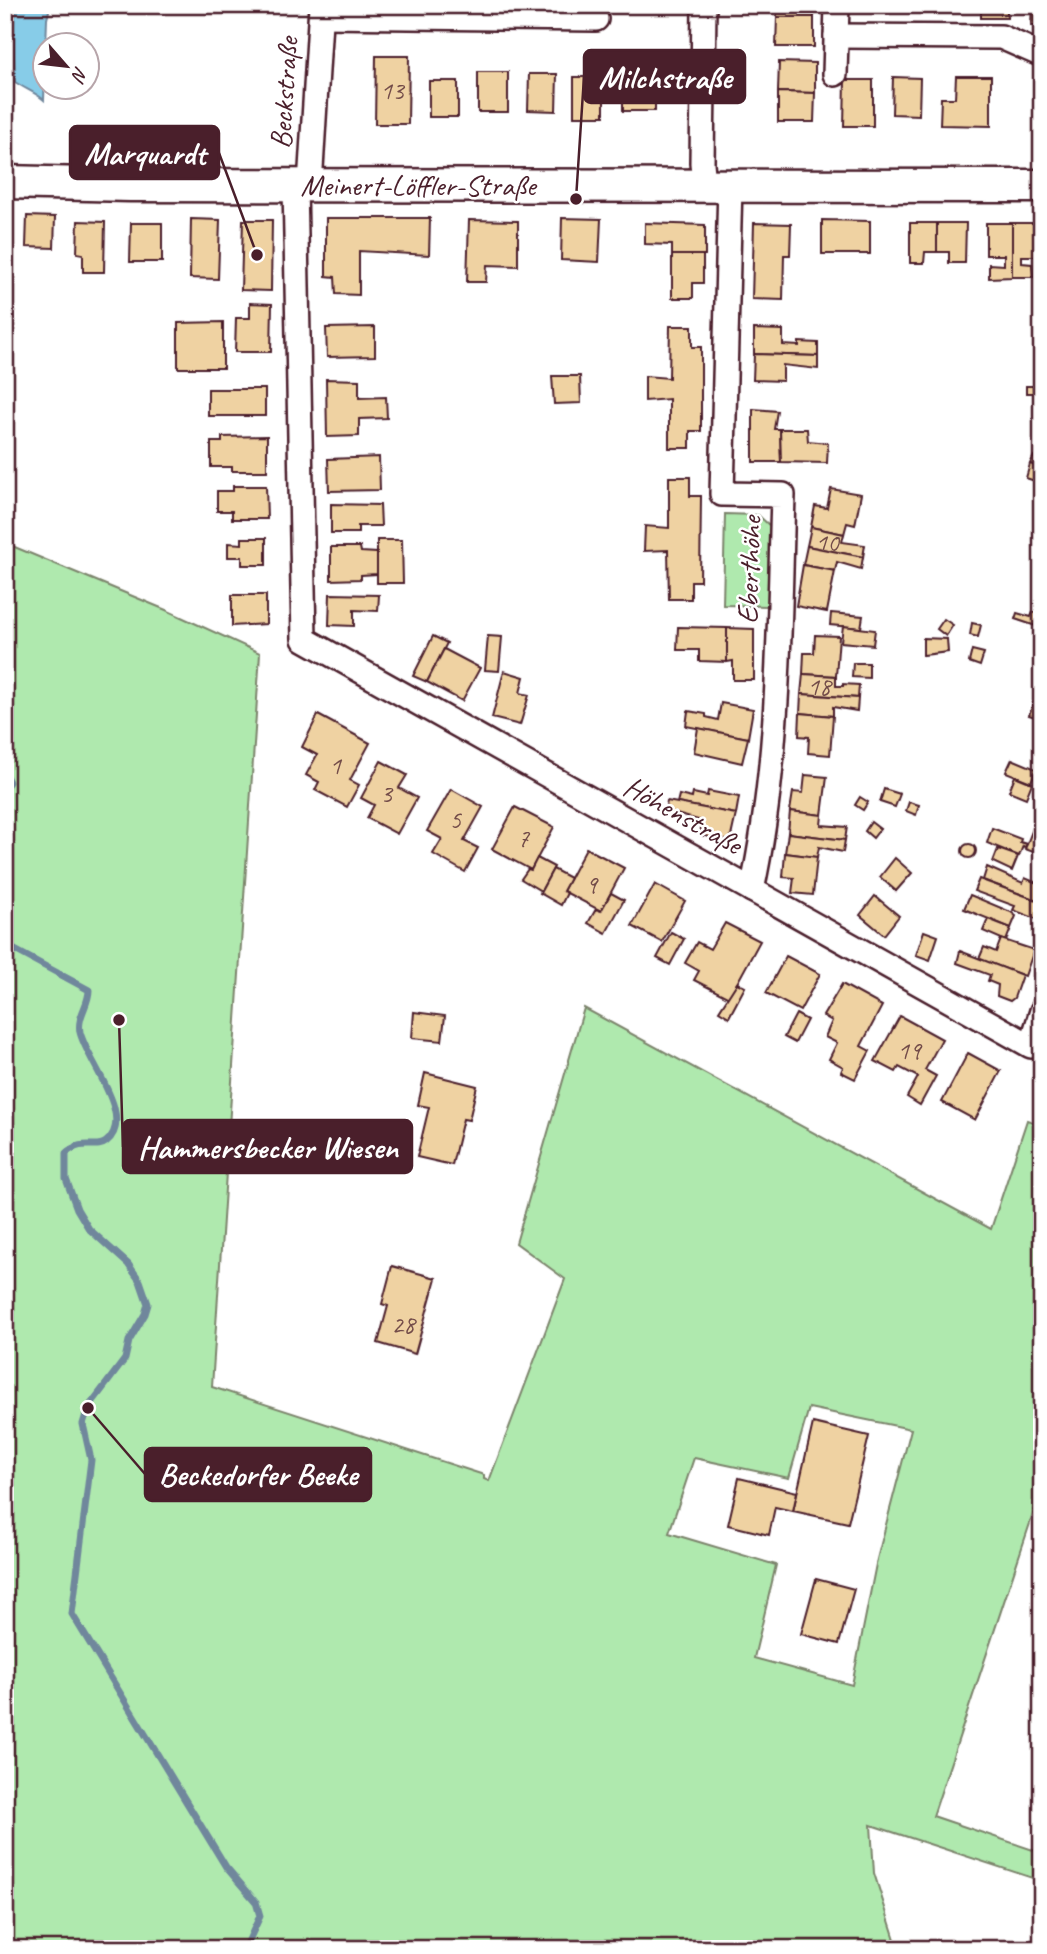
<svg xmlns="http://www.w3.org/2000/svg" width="1047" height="1954" viewBox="0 0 1047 1954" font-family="Caveat,sans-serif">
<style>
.green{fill:#afe9ae;stroke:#7c846c;stroke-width:2;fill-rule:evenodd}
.water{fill:#87cce8;stroke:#6f879c;stroke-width:2}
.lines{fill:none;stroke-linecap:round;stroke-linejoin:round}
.stream{stroke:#6f879c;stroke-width:7}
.building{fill:#efd2a2;stroke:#4a1f2b;stroke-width:2}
.street-casing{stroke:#4a1f2b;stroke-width:28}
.secondary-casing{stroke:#4a1f2b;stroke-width:37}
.street{stroke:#fff;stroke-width:23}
.secondary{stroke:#fff;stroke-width:32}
.labels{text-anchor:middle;stroke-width:5;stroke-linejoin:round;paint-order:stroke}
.number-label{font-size:26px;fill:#734c49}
.street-label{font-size:30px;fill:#4a1f2b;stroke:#fff}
.leader{fill:none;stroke:#4a1f2b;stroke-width:2.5}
.callout-dot{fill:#4a1f2b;stroke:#fff;stroke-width:2.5}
.callout{fill:#4a1f2b;stroke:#4a1f2b;stroke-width:2.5}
.callout-label{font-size:32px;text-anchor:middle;font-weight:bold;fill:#fff}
</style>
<rect width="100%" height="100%" fill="#fff"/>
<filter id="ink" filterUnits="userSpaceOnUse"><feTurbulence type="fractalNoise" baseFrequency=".0143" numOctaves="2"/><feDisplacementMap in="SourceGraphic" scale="14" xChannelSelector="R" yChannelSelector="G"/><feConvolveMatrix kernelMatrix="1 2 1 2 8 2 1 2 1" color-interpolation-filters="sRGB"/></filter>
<g filter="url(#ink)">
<g class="green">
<polygon points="725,514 758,515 771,527 768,606 723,605"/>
<path d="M 5,543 L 166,610 L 260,653 L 212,1387 L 484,1475 L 484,1479 L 489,1481 L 565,1279 L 516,1243 L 584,1008 L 991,1229 L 1027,1120 L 1042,1125 L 1042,1487 L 933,1816 L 1042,1853 L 1042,1881 L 871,1825 L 874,1873 L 898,1949 L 5,1949 ZM 809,1408 L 911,1429 L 877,1559 L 852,1685 L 754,1658 L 776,1565 L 669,1533 L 694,1458 L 789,1478 Z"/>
</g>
<path class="water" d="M 12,5 L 46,5 L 49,11 L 47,19 L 44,100 C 35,92 25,89 15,82 Z"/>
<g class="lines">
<g class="stream">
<polyline points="5,774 9,782 5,787"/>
<path d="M 5,948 L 15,950 L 89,990 C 89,1005 77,1016 80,1032 C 86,1060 137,1118 106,1142 C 96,1150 83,1138 66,1153 L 66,1179 L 77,1209 L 89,1229 L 128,1264 L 140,1281 L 148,1304 L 145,1314 L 129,1341 L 125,1359 L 88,1408 L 83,1424 L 91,1460 L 72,1614 L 226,1867 L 256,1902 L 260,1916 L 245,1949"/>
</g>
</g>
<g class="building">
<polygon points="777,5 815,5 814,17 777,17"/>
<polygon points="953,5 1007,5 1007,18 981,18 981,10 953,10"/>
<polygon points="1032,5 1042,5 1042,26 1031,26"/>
<polygon points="777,17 814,17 814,47 776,47"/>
<polygon points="376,56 409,56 408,124 375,124"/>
<polygon points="779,62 815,63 815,93 778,92"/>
<rect x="478" y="72" width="30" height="40"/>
<polygon points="529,74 557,74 556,111 528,110"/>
<rect x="623" y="74" width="32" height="37"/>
<polygon points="956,76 991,76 991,126 940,125 941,98 955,98"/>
<rect x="574" y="77" width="30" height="39"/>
<polygon points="893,77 920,78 919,115 892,114"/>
<polygon points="845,80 873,80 873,126 844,126"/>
<rect x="429" y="81" width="29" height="36"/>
<polygon points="778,92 815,93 814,122 778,122"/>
<polygon points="1041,92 1042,92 1042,131 1040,131"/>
<polygon points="27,216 55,217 54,248 26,247"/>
<polygon points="326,218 430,218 429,255 359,251 359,295 336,294 335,277 326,276"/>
<polygon points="562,218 601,219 599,262 561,260"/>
<polygon points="191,219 220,220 218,279 190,278"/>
<polygon points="243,220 272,220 271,291 241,290"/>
<polygon points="469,220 518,221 518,266 487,265 486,282 467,282"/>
<polygon points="822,220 870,221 870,254 822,254"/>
<polygon points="78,221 105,222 104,272 83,272 83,254 77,253"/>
<polygon points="131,223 162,223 162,262 130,262"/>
<polygon points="645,223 705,225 705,255 672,255 672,245 645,244"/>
<polygon points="754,223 791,224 790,255 784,255 783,300 752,299"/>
<polygon points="910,223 937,223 937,252 925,252 924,263 910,263"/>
<polygon points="937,223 966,223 965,263 949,263 949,252 937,252"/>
<polygon points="986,223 1012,223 1012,277 989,278 989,264 1004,265 1004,255 986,255"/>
<polygon points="1012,223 1038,223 1038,256 1022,256 1022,263 1032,264 1033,277 1012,277"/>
<polygon points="672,255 703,255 703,283 693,283 693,298 672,298"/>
<polygon points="250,303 272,304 271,352 235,352 236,318 250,318"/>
<polygon points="223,322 223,368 178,368 178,323"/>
<polygon points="670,326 692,326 692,347 701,347 701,431 690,431 690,448 669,448 669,399 645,401 645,376 669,378"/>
<polygon points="375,327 375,356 327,357 326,328"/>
<polygon points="754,329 783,330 783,345 799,346 799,342 818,343 818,356 754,354"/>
<polygon points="754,354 818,356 818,369 783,365 783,381 753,380"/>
<polygon points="552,376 580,376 581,403 554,404"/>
<polygon points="326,379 359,380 359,398 386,397 387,418 359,419 359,436 327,437"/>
<polygon points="1026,386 1033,386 1034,393 1026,393"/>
<rect x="208" y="389" width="57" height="27"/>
<polygon points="753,409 777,411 774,429 780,429 781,462 753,462"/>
<polygon points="780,429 807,429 808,441 828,443 827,463 781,462"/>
<polygon points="267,436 267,471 232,471 232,467 211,467 211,442 222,442 222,437"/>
<polygon points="1034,456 1042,458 1042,468 1030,464"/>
<polygon points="379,457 380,490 329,491 328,459"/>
<polygon points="1030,464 1042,468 1041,483 1026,478"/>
<polygon points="669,477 690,477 690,496 701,496 700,581 691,581 691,599 669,599 668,550 644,551 645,526 669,528"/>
<polygon points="233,486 266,486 267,519 232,519 232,511 217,511 217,491 233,491"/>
<polygon points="831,489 861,494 855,525 847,523 844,534 811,527 815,506 827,508"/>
<polygon points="331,504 380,505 381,526 358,526 358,533 331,533"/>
<polygon points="811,527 844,534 842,542 865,545 863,557 807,546"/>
<polygon points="242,538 266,538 266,565 242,565 242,557 228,557 228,543 242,544"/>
<polygon points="377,540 402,540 403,583 377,583"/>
<polygon points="807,546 863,557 861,569 837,562 835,571 803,565"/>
<polygon points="331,547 360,547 361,552 377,553 377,574 361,575 361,579 331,580"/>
<polygon points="803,565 835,571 827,612 796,606"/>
<polygon points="330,594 379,595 378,611 354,610 354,626 329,625"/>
<polygon points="232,595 266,595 266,624 232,626"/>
<polygon points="1033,612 1042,615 1042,628 1015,619 1017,613 1031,617"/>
<polygon points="831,613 863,616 861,628 830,625"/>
<polygon points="944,619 953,625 946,636 937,629"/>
<polygon points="972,623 981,625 978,637 970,635"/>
<polygon points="843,626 875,630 873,645 841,642"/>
<polygon points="678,627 727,628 727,662 699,661 699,650 677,650"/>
<polygon points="727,628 754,629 754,680 733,680 733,661 727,662"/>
<polygon points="815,635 839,636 836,676 803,674 804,653 814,653"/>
<polygon points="433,636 447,643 427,682 413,676"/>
<polygon points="488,636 502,637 499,671 485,670"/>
<polygon points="923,638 947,639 948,652 923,655"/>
<polygon points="444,649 480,668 462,701 427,682"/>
<polygon points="972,650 984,653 980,666 969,662"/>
<polygon points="853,663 869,663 869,678 852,677"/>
<polygon points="504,671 524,677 520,693 529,695 520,725 492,718"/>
<polygon points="803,674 836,676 836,686 843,686 843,684 859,685 858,698 801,694"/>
<polygon points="801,694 858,698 857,711 833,707 833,716 800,713"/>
<polygon points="1034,702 1042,705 1042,719 1029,715"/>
<polygon points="721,703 753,709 748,738 686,726 688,711 706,714 706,717 718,720"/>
<polygon points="800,713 833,716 830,755 808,753 809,737 799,736"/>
<polygon points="318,715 370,743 350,780 359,785 347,807 315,790 319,782 306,775 317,755 302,747"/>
<polygon points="698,728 748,738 742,763 694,752"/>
<polygon points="1012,759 1036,769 1031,782 1006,772"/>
<polygon points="381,761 407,775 399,788 417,798 397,834 367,818 374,805 361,798"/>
<polygon points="805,775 827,777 822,815 790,811 793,792 803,793"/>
<polygon points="1015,776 1032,783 1026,798 1009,791"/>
<polygon points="451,789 483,807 464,841 478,848 465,872 433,854 442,839 427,831"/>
<polygon points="884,789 900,794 895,807 880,802"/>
<polygon points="708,791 739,797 736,814 677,803 679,795 692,798 693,793 707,796"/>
<polygon points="860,797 868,802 863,810 855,805"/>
<polygon points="667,801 736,814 730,841 700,835 702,821 665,811"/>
<polygon points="909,802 919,805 916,815 906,811"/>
<polygon points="515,807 554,827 531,870 492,849"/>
<polygon points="790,811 822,815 821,825 847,827 845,840 788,833"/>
<polygon points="871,822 880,829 873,838 865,831"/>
<polygon points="1034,826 1042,829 1042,855 1025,849"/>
<polygon points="992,828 1021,839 1020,842 1027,844 1025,847 1023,846 1019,856 987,843"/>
<polygon points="788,833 845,840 843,852 819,847 817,857 785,853"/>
<circle cx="969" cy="851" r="7"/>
<polygon points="586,848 624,868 601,911 563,891"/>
<polygon points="998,849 1018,856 1012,871 993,862"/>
<polygon points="785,853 817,857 813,895 792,893 794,878 783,877"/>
<polygon points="537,858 554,867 541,891 521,879 528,869 531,870"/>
<polygon points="895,858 912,873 896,891 880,877"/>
<polygon points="987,867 1023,883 1025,878 1042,885 1042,902 983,880"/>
<polygon points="553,869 570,878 563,891 567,893 561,905 540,893"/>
<polygon points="979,879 1042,902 1042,921 1013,910 1015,906 974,891"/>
<polygon points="655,884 685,901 662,942 632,926"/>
<polygon points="611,893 624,900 606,933 588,923 596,909 601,911"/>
<polygon points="970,895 1011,912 1016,916 1011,928 964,909"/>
<polygon points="875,896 899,916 884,935 860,915"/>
<polygon points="988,919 1011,928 1006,941 983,931"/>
<polygon points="725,923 760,941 729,998 694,980 699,971 685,963 697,942 710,949"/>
<polygon points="924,931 938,936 930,960 916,955"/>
<polygon points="671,932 684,939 670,965 657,958"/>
<polygon points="1001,939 1034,950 1025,976 979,959 984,947 996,952"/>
<polygon points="960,951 1022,975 1014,998 1010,1001 997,996 998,985 988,981 990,975 957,963"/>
<polygon points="786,956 820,974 800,1011 766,993"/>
<polygon points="737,983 745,987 729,1017 719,1011"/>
<polygon points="842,984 882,1006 861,1046 870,1051 855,1079 841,1072 843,1067 829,1059 837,1043 825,1037 832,1021 823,1016"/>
<polygon points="414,1012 445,1016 442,1041 412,1038"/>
<polygon points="796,1014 807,1020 795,1043 784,1037"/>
<polygon points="900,1016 942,1039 925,1070 936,1076 920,1105 907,1097 918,1077 899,1067 896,1072 875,1061"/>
<polygon points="968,1053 1001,1071 975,1120 942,1102"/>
<polygon points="425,1073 477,1086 469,1120 463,1119 452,1165 417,1157 429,1107 418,1105"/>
<polygon points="392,1266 436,1278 415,1354 378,1343 388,1306 382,1304"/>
<polygon points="813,1423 869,1436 848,1523 793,1511"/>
<polygon points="739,1478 797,1492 793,1511 775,1507 769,1535 728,1525"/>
<polygon points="816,1579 854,1589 839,1644 801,1634"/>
</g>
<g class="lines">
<g class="street-casing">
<g id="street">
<polyline points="321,16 596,19"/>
<polyline points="836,36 1001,37 1042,55"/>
<polyline points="835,74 837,5"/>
<polyline points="704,184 702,163 704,5"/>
<polyline points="295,185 304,639 1031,1046 1042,1011"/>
<polyline points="310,185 321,5"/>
<path d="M 730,185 L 722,494 L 783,495 C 779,627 780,760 752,890"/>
</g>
</g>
<g class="secondary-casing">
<polyline id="secondary" points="5,182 130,185 1042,186"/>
</g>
<use href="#street" class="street"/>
<use href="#secondary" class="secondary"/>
</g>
</g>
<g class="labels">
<g class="number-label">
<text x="392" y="99">13</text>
<text x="827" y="551">10</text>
<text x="819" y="695">18</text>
<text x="335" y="774">1</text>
<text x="386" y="802">3</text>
<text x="455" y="828">5</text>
<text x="523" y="847">7</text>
<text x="591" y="893">9</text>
<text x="909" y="1059">19</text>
<text x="403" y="1333">28</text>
</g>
<g class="street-label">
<text transform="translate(284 93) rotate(-86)" y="10">Beckstraße</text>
<text x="418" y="195">Meinert-Löffler-Straße</text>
<text transform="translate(749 570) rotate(-88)" y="10">Eberthöhe</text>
<text transform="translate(683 815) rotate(29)" y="10">Höhenstraße</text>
</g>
</g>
<path class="leader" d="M576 199L584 77M257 255L219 153M119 1020L123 1147M88 1408L145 1474"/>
<g class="callout-dot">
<circle cx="576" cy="199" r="7"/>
<circle cx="257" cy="255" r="7"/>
<circle cx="119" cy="1020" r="7"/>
<circle cx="88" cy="1408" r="7"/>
</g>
<g class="callout">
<rect x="584" y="50" width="161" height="53" rx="7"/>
<rect x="70" y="126" width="149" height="53" rx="7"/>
<rect x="123" y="1120" width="289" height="53" rx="7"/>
<rect x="145" y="1448" width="226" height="53" rx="7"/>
</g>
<g class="callout-label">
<text x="665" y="88">Milchstraße</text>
<text x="145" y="164">Marquardt</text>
<text x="268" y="1158">Hammersbecker Wiesen</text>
<text x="258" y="1485">Beckedorfer Beeke</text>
</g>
<rect width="1047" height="1954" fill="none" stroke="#fff" stroke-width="28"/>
<rect x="14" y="14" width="1019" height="1926" fill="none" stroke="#4a1f2b" stroke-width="2.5" filter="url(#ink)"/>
<g transform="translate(66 66) rotate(118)"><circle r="33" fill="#ffffff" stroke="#b7a5aa" stroke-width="2"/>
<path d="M0-5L12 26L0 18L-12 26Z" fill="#4a1f2b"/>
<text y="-10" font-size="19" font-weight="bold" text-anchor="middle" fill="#4a1f2b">N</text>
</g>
</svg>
